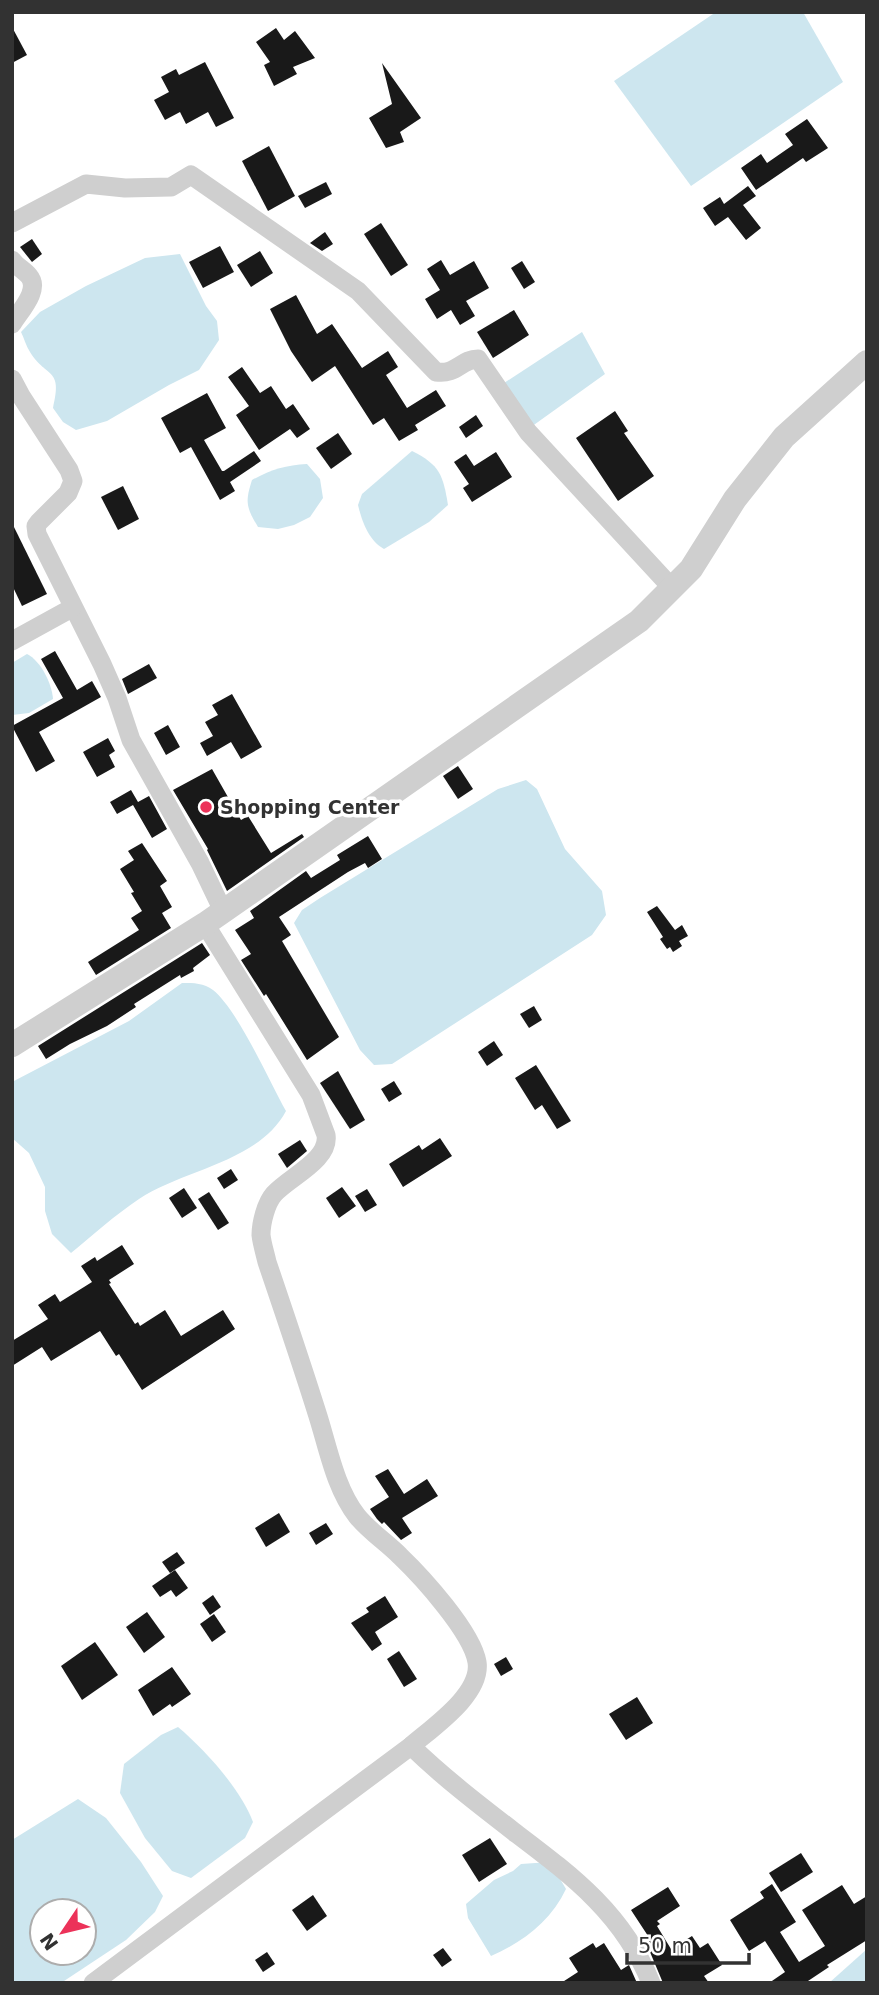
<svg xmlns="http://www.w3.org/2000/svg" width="879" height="1995" viewBox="0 0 879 1995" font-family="'DejaVu Sans',sans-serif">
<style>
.water{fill:#cde6ef;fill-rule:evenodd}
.building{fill:#191919}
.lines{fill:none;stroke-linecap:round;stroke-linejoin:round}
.minor{stroke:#cfcfcf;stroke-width:19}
.tertiary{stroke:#cfcfcf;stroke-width:24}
.poi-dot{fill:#ec3259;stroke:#fff;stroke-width:2.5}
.labels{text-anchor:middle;stroke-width:7;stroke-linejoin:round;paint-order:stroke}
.poi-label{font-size:19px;font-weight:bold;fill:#323232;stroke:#fff;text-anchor:start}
</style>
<rect width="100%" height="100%" fill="#fff"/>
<g class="water">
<polygon points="716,12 803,12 843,82 691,186 614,81"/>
<path d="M 180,254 L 206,306 L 217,321 L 219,340 L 199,370 L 169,385 L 107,421 L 76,430 L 63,422 L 53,408 C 63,367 47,379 30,352 C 26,346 24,338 21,332 L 40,312 L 86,286 L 145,258 Z"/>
<polygon points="582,332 605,374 531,427 504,383"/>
<path d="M 412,451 C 440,465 443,475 448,505 L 429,522 L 384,549 C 368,540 362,521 358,505 L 362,494 Z"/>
<path d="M 307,464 L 320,479 L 323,498 L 310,517 L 294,525 L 278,529 L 258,527 C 246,507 245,502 252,480 C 270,470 286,465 307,464 Z"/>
<path d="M 27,654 C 41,661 52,684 53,699 L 29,713 L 12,715 L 12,663 Z"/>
<polygon points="526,780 537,789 565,849 602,891 606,915 592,935 392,1064 374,1065 360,1050 294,923 302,910 320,898 498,789"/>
<path d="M 182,983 C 194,983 204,983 213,990 C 238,1010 269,1081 286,1111 C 259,1162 184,1169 139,1199 C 115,1215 93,1235 71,1253 L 52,1234 L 45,1211 L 45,1187 L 29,1153 L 12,1138 L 12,1082 L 129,1021 Z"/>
<path d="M 178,1727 C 205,1750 240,1788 253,1822 L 245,1838 L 191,1878 L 172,1871 L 145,1838 L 120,1793 L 124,1764 L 161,1735 Z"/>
<path d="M 78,1799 L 106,1818 L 141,1862 L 163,1896 L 155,1912 L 126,1940 L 61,1983 L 12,1983 L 12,1840 ZM 84,1911 L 84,1953 L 42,1953 L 42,1911 Z"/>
<path d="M 550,1862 L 566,1889 C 551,1921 523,1942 491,1956 L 468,1918 L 466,1904 L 494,1880 L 513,1871 L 521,1864 Z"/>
<polygon points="867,1949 867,1983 829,1983"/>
</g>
<g class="building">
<polygon points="12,27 27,55 12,63"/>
<polygon points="276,28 284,40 295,31 315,58 293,67 297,74 274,86 264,65 270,62 256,42"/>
<polygon points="205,62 234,118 216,127 208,112 186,124 180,112 165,120 154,100 169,92 161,77 176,69 179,75"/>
<polygon points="382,63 421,118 400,132 404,142 386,148 369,118 392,104"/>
<polygon points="807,119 828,148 806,162 803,158 756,190 741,168 761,154 767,163 793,145 785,134"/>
<polygon points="269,146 295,196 268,211 242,161"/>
<polygon points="326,182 332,194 305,208 298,196"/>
<polygon points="748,186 756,196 743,205 761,228 746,240 728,217 715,226 703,208 720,197 724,204"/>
<polygon points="381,223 408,265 391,276 364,234"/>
<polygon points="325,232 333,244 322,251 310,243"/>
<polygon points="32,239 42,254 32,262 20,247"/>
<polygon points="220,246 234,272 203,288 189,262"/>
<polygon points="260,251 273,273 251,287 237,265"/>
<polygon points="441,260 450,275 474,261 489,288 466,301 475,316 460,325 451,310 437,319 425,299 440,290 427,269"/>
<polygon points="522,261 535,282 524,289 511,268"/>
<polygon points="296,295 317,334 332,324 362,368 388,351 398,367 386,375 407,408 436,390 446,406 415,425 418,430 399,441 384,418 373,425 335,366 312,382 291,351 270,309"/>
<polygon points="514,310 529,335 493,358 477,332"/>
<polygon points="242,367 260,393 271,386 286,409 293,404 310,429 297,438 290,429 259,450 236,415 249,406 228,377"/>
<polygon points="207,393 226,428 204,440 222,471 224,471 254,451 261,461 230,482 235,491 220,500 191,447 180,453 161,418"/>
<polygon points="615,411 628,431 624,433 654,476 618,501 576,438"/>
<polygon points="476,415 483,426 466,438 459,427"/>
<polygon points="338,433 352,454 331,469 316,448"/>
<polygon points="496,452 512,477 472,502 463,488 469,484 454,462 466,454 474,466"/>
<polygon points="123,486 139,519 118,530 101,497"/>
<polygon points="12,523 47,594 22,606 12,585"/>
<polygon points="55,651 77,690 92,681 101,697 39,732 55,761 36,772 12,726 63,698 41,659"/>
<polygon points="149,664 157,678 128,694 122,679"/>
<polygon points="232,694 262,747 241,759 231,742 207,756 200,743 213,736 205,722 218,715 212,705"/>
<polygon points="168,725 180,747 166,755 154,733"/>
<polygon points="108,738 115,751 109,755 115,767 97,777 83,752"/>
<polygon points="458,766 473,789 458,799 443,776"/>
<polygon points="212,769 241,820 248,816 271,853 302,834 304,837 227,891 207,850 208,849 173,790"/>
<polygon points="131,790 138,802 149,796 167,829 152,838 133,805 117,814 110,802"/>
<polygon points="368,836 382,859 368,868 365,863 348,872 279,917 291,935 282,941 339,1037 307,1060 266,994 264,996 241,960 251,954 235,930 254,918 250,911 306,871 311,878 340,860 337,855"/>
<polygon points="142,843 167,881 160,886 172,907 162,913 171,928 96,975 88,962 139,930 131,918 142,911 131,893 134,892 120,869 134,860 128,851"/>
<polygon points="657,906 675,930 682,925 688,936 679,941 682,946 673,952 670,947 667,949 660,939 663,937 647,912"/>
<polygon points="202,943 210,955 193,968 194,971 181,978 180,975 134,1004 136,1007 107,1026 70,1044 46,1059 38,1046"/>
<polygon points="534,1006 542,1020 529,1028 520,1014"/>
<polygon points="494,1041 503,1055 487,1066 478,1052"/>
<polygon points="536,1065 571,1121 557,1129 542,1105 535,1110 515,1078"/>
<polygon points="338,1071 365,1120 350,1129 320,1083"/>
<polygon points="394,1081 402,1094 389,1102 381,1089"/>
<polygon points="440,1138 452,1156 403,1187 389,1164 419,1145 422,1150"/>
<polygon points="300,1140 307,1151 287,1168 278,1154"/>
<polygon points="231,1169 238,1180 224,1189 217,1178"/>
<polygon points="342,1187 356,1206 339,1218 326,1198"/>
<polygon points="184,1188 197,1208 182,1218 169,1198"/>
<polygon points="367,1189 377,1205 365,1212 355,1196"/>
<polygon points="209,1192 229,1223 218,1230 198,1199"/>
<polygon points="122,1245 134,1264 109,1280 111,1283 109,1284 135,1324 138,1322 140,1326 165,1310 181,1336 223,1310 235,1329 142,1390 119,1354 116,1356 100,1331 51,1361 42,1347 12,1366 12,1341 48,1319 38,1305 55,1294 60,1302 92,1282 81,1266 95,1257 97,1261"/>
<polygon points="388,1469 404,1494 427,1479 438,1496 402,1518 412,1533 401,1540 384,1522 382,1524 377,1519 370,1509 389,1497 375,1476"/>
<polygon points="279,1513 290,1532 266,1547 255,1528"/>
<polygon points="326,1523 333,1534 316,1545 309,1533"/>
<polygon points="177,1552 185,1563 170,1573 162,1562"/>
<polygon points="175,1570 188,1588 176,1597 171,1590 160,1597 152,1586"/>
<polygon points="213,1595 221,1607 210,1615 202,1603"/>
<polygon points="385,1596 398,1617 375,1632 382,1644 372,1651 351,1623 369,1612 366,1608"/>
<polygon points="147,1612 165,1637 144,1653 126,1627"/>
<polygon points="214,1614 226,1632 212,1642 200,1624"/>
<polygon points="95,1642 118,1675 82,1700 61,1666"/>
<polygon points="399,1651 417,1679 404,1687 387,1659"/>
<polygon points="506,1657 513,1669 501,1676 494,1664"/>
<polygon points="172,1667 191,1694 172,1707 170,1704 153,1716 138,1690"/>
<polygon points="637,1697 653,1723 626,1740 609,1714"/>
<polygon points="490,1838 507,1864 479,1882 462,1855"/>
<polygon points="801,1853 813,1872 781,1892 769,1873"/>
<polygon points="772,1884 796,1922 780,1932 799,1962 825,1946 802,1910 842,1885 854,1904 867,1896 867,1940 827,1965 829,1967 805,1983 769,1983 785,1972 765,1941 749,1951 730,1920 764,1898 760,1892"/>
<polygon points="668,1887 680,1906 657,1921 660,1924 657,1926 671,1949 692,1936 700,1948 708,1943 722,1965 704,1976 709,1983 663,1983 650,1952 654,1950 648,1940 650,1939 631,1910"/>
<polygon points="313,1895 327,1916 307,1931 292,1910"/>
<polygon points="593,1943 596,1948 604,1943 621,1970 629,1965 637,1983 561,1983 578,1972 569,1958"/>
<polygon points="443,1948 452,1960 442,1967 433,1955"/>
<polygon points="267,1952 275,1964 263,1972 255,1960"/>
</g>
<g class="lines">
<g class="minor">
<path d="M 12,223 L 86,184 L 125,188 L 171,187 L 191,175 L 358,291 L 436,372 C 457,375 461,359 478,359 L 528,432 L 673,589"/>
<path d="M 12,260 C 17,267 24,270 29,276 C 41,290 19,312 12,324"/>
<polyline points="12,379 21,396 69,470 73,481 68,493 39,522 36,526 37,534 102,664 117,698 131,740 200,863 223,911"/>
<polyline points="12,641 72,608"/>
<path d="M 411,1746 C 443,1777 478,1804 513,1831 C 571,1875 623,1913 651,1983"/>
<path d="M 93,1983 L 411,1746 C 433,1727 482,1694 477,1662 C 472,1632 422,1577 400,1556 C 386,1542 369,1531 357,1516 C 335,1488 328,1447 317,1413 C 301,1362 284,1312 267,1262 C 265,1253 262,1244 261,1235 C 261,1223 266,1203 274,1194 C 289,1177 330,1160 326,1135 L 311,1095 L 205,924"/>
</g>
<polyline class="tertiary" points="12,1045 205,924 639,621 691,569 735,499 784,437 867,362"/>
</g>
<circle class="poi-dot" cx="206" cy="807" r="7"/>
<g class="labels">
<g class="poi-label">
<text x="220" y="814">Shopping Center</text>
</g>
</g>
<rect width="879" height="1995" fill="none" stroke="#323232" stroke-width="28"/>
<g transform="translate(63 1932) rotate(235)"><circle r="33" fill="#ffffff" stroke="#adadad" stroke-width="2"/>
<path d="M0-5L12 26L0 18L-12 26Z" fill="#ec3259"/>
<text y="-10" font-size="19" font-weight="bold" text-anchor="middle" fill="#323232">N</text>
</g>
<path d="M627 1953v10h122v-10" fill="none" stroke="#323232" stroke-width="3.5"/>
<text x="638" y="1953" font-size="21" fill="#323232" stroke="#ffffff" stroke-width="5" paint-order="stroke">50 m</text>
</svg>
